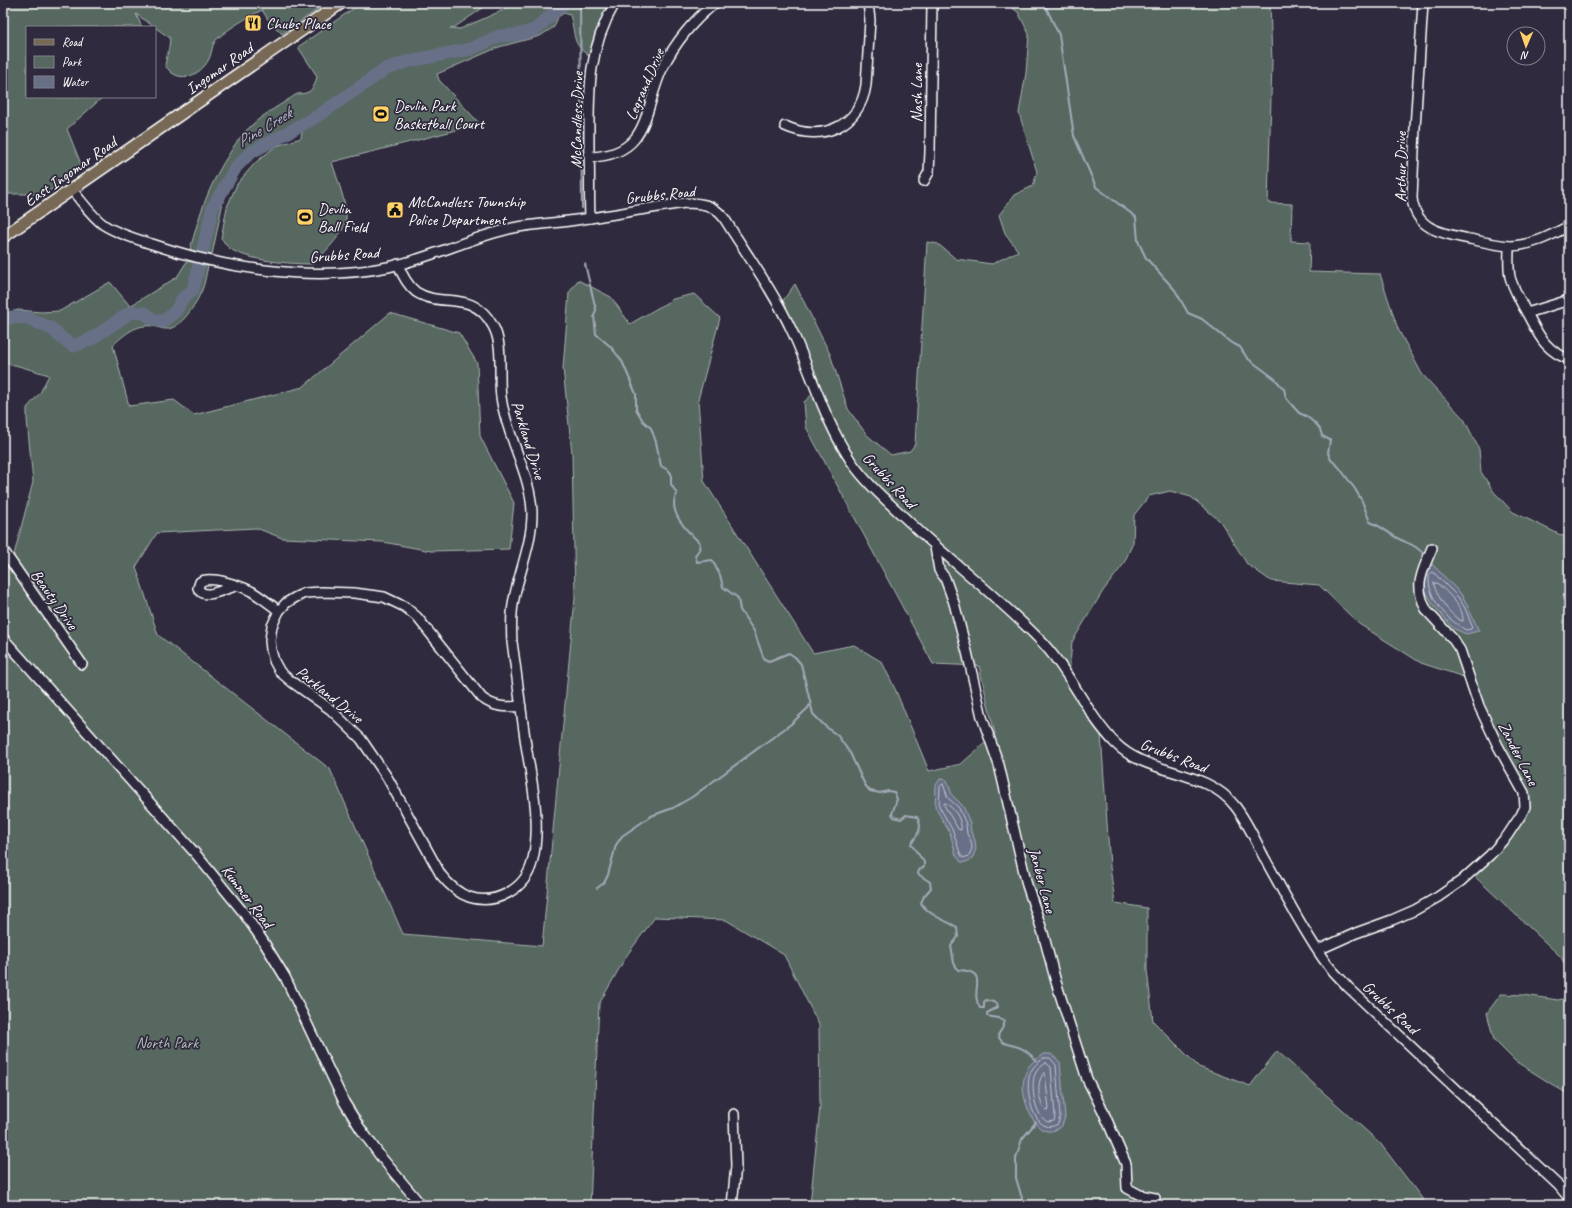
<svg xmlns="http://www.w3.org/2000/svg" width="1572" height="1208" viewBox="0 0 1572 1208" font-family="Caveat,sans-serif">
<style>
.green{fill:#566860;stroke:#aab4b0}
.water{fill:#687087;stroke:#a4a9b7}
.lines{fill:none;stroke-linecap:round;stroke-linejoin:round}
.shore{stroke:#c3c6cf;stroke-width:1}
.stream{stroke:#a4a9b7;stroke-width:2}
.river{stroke:#687087;stroke-width:13}
.minor-casing{stroke:#fff;stroke-width:12}
.major-casing{stroke:#fff;stroke-width:14}
.minor{stroke:#2f2a3d;stroke-width:9}
.major{stroke:#776954;stroke-width:11}
.labels{text-anchor:middle;stroke-width:3.5;stroke-linejoin:round;paint-order:stroke}
.poi-label{font-size:16px;fill:#fff;stroke:#2f2a3d;text-anchor:start}
.street-label{font-size:16px;fill:#fff;stroke:#2f2a3d}
.park-label{font-size:16px;fill:#b3bbb7;stroke:#2f2a3d}
.water-label{font-size:17px;font-style:italic;fill:#b4b8c3;stroke:#2f2a3d}
</style>
<rect width="100%" height="100%" fill="#2f2a3d"/>
<filter id="ink" filterUnits="userSpaceOnUse"><feTurbulence type="fractalNoise" baseFrequency=".025" numOctaves="2"/><feDisplacementMap in="SourceGraphic" scale="8" xChannelSelector="R" yChannelSelector="G"/><feConvolveMatrix kernelMatrix="1 2 1 2 8 2 1 2 1" color-interpolation-filters="sRGB"/></filter>
<g filter="url(#ink)">
<g class="green">
<path d="M 3,3 L 327,3 L 282,34 L 269,21 L 262,10 C 247,18 230,27 217,39 C 212,43 212,53 209,59 C 200,77 177,85 165,65 L 169,47 L 170,38 L 136,14 L 142,27 L 27,27 L 27,97 L 103,97 L 67,129 L 83,169 L 45,194 L 3,194 Z"/>
<path d="M 361,3 L 490,3 L 455,27 L 450,28 L 460,29 L 501,11 L 513,3 L 615,3 L 593,59 C 570,43 577,39 570,15 L 564,13 L 558,17 L 554,27 L 540,36 L 499,47 L 437,74 L 439,80 L 480,124 L 332,162 C 336,176 348,206 346,219 C 345,233 323,254 313,264 C 291,264 247,261 229,248 C 226,246 224,241 221,238 L 227,207 L 237,184 L 255,163 L 276,146 L 301,138 L 302,131 L 263,145 L 238,166 L 225,192 L 212,255 L 190,250 C 199,214 210,182 231,151 C 236,142 244,132 252,125 C 265,113 282,104 297,94 C 311,94 314,89 317,76 L 298,47 Z"/>
<path d="M 1005,3 L 1270,3 L 1272,62 L 1268,203 L 1292,204 L 1291,241 L 1310,242 L 1309,272 L 1380,274 L 1398,329 L 1422,374 L 1464,419 L 1479,449 L 1481,472 L 1494,492 L 1513,512 L 1569,539 L 1569,973 L 1561,957 L 1471,873 L 1490,855 L 1525,807 L 1470,679 L 1421,663 L 1359,624 L 1319,585 L 1271,581 L 1247,564 L 1220,521 L 1191,497 L 1170,491 L 1149,496 L 1134,515 L 1133,543 L 1123,565 L 1103,591 L 1072,642 L 1068,687 L 1101,734 L 1110,867 L 1115,903 L 1147,908 L 1147,970 L 1153,1021 L 1199,1067 L 1250,1086 L 1277,1051 L 1380,1143 L 1427,1205 L 810,1205 L 820,1107 L 819,1025 L 784,955 L 726,920 L 655,917 L 627,955 L 599,1004 L 590,1205 L 3,1205 L 3,557 L 11,566 L 33,482 L 27,420 L 27,408 L 40,393 L 49,375 L 15,365 L 3,364 L 3,314 L 18,310 L 41,312 L 60,311 L 110,282 L 130,306 L 177,277 L 187,261 L 208,266 C 206,274 205,283 202,290 C 197,303 180,330 166,329 C 161,329 158,327 153,326 C 136,324 125,334 113,345 L 129,406 L 174,400 L 194,415 L 303,387 L 390,313 L 459,333 L 477,363 L 480,436 L 514,503 L 509,549 L 431,551 L 383,542 L 282,538 L 256,528 L 157,533 L 136,567 L 158,635 L 330,769 L 403,934 L 542,946 L 575,598 L 572,454 L 563,368 L 569,293 L 578,280 L 611,297 L 630,324 L 673,299 L 694,294 L 720,318 L 698,400 L 704,481 L 813,653 L 854,645 L 882,662 L 896,691 L 929,771 L 961,764 L 995,734 L 979,666 L 933,664 L 806,427 L 804,402 L 817,390 L 779,306 L 795,284 L 830,354 L 848,409 L 867,435 L 891,455 L 910,451 L 915,444 L 927,242 L 938,244 L 956,259 L 992,264 L 1018,251 L 1005,233 L 999,215 L 1014,195 L 1033,186 L 1037,172 L 1019,113 L 1026,73 L 1029,34 L 1018,12 Z"/>
<polygon points="1501,994 1524,995 1558,1000 1567,998 1569,994 1569,1095 1515,1061 1494,1040 1487,1013"/>
</g>
<g class="water">
<polygon points="1432,564 1461,594 1468,607 1479,631 1466,634 1453,628 1446,620 1434,606 1424,588 1425,574"/>
<polygon points="940,779 947,780 952,795 963,806 970,823 971,832 975,840 976,849 972,859 966,862 961,862 956,855 950,833 935,807 936,785"/>
<path d="M 1043,1054 L 1051,1054 L 1060,1062 L 1065,1117 L 1062,1126 C 1058,1129 1053,1132 1047,1131 C 1033,1130 1023,1099 1023,1087 C 1023,1081 1025,1072 1029,1066 C 1033,1061 1038,1058 1043,1054 Z"/>
</g>
<g class="lines">
<g class="shore">
<path d="M 1433,572 L 1458,597 L 1465,608 L 1472,626 L 1471,629 L 1466,630 C 1447,620 1427,598 1429,576 Z"/>
<path d="M 1434,583 L 1437,583 C 1447,592 1464,607 1463,621 C 1453,620 1433,592 1434,583 Z"/>
<polygon points="943,784 948,798 959,808 966,824 967,834 971,841 972,848 969,856 963,858 960,853 953,831 939,806 940,787"/>
<path d="M 945,803 C 953,806 963,821 961,830 L 958,829 L 944,805 Z"/>
<path d="M 1044,1058 L 1050,1058 L 1056,1065 L 1060,1117 L 1058,1124 C 1034,1138 1024,1090 1030,1074 C 1032,1067 1038,1062 1044,1058 Z"/>
<path d="M 1046,1063 L 1051,1067 L 1055,1116 L 1054,1121 L 1048,1122 C 1035,1117 1030,1086 1035,1074 C 1037,1069 1042,1066 1046,1063 Z"/>
<path d="M 1045,1073 L 1049,1109 L 1047,1111 C 1038,1104 1036,1083 1043,1074 Z"/>
</g>
<g class="stream">
<polyline points="580,3 582,208"/>
<path d="M 1044,3 L 1059,35 L 1074,136 L 1096,187 L 1136,217 L 1138,241 L 1146,258 L 1175,290 L 1188,313 L 1202,319 L 1230,342 L 1240,347 L 1247,358 L 1274,378 L 1284,389 L 1286,398 L 1291,404 L 1299,413 L 1306,416 L 1316,424 L 1320,429 L 1322,436 L 1330,440 L 1328,453 L 1331,460 L 1339,467 L 1355,489 L 1362,501 L 1370,522 C 1382,526 1390,535 1401,540 C 1410,544 1419,547 1425,556"/>
<path d="M 585,264 L 596,310 L 594,316 L 596,334 L 611,347 L 622,361 L 636,394 L 636,409 L 643,421 L 651,428 L 656,442 L 661,466 L 668,470 L 671,473 L 671,484 L 677,494 C 666,511 688,532 700,543 L 699,550 L 695,555 L 697,562 L 712,560 L 720,575 L 723,587 L 738,598 L 740,610 L 754,631 L 764,659 L 769,661 L 789,653 L 795,657 L 801,664 L 813,714 L 825,726 L 838,736 L 850,753 L 865,785 L 870,791 L 880,793 L 888,791 L 894,792 L 897,799 L 892,814 L 894,817 L 901,819 L 906,815 L 917,817 C 924,827 917,836 911,844 L 924,862 L 924,867 L 919,870 L 918,874 L 930,882 L 931,888 L 924,896 L 921,903 C 927,914 946,921 957,927 L 958,937 L 951,946 L 954,963 L 958,970 C 992,971 968,990 980,1008 L 984,1008 L 984,1002 L 986,1000 L 997,1003 L 998,1007 L 987,1013 L 987,1016 L 998,1018 L 1005,1021 L 1003,1027 L 998,1035 C 1001,1044 1007,1044 1015,1046 C 1023,1048 1031,1054 1036,1061"/>
<polyline points="597,888 604,883 608,875 616,845 622,836 651,816 673,808 692,797 791,724 808,708 810,704"/>
<polyline points="1024,1205 1016,1178 1016,1158 1022,1139 1036,1122"/>
</g>
<polyline class="river" points="3,321 11,317 28,318 52,329 64,340 74,346 91,339 131,312 145,313 152,319 163,322 176,311 182,299 193,290 213,207 236,167 250,153 316,117 386,69 409,61 471,49 499,36 516,35 535,30 564,3"/>
<g class="minor-casing">
<g id="minor">
<path d="M 1423,3 L 1415,128 L 1412,198 C 1415,230 1444,234 1470,239 C 1483,242 1496,245 1509,246 C 1531,246 1550,236 1569,226"/>
<path d="M 785,126 C 822,143 860,126 866,85 L 870,20 L 868,3"/>
<path d="M 590,157 C 651,155 643,109 663,67 C 675,43 694,20 715,3"/>
<polyline points="924,181 929,172 930,152 932,3"/>
<path d="M 71,189 C 82,201 91,216 104,225 C 118,234 136,239 152,244 C 224,269 313,282 388,267 C 433,258 474,235 518,227 C 537,224 557,223 576,220 C 612,215 648,208 685,203 C 701,203 713,204 724,218 C 747,255 774,292 792,331 C 812,374 825,422 851,461 C 865,482 886,500 904,517 C 948,559 997,596 1040,640 C 1070,671 1085,712 1115,743 C 1149,777 1204,767 1235,806 C 1247,821 1256,842 1265,859 C 1284,893 1302,929 1324,960 C 1331,970 1340,978 1348,987 L 1559,1186 L 1569,1198"/>
<path d="M 590,218 C 589,195 590,173 589,151 C 589,95 586,53 615,3"/>
<path d="M 1509,246 C 1509,256 1508,267 1510,277 C 1513,288 1519,298 1524,308 C 1537,330 1542,350 1569,359"/>
<path d="M 398,264 C 402,275 407,285 416,292 C 442,309 472,288 493,326 C 504,345 498,375 501,397 C 506,436 532,476 532,514 C 532,541 521,568 515,594 C 511,610 511,626 512,642 C 517,676 521,711 526,745 C 532,783 542,825 532,863 C 525,889 495,906 469,897 C 457,893 449,885 441,875 L 387,777 L 361,739 L 330,709 L 292,682 L 280,672 L 274,661 L 271,650 L 270,640 L 272,626 L 279,611 L 286,603 L 296,597 L 305,593 L 322,592 L 354,593 L 384,597 L 405,607 L 417,617 L 482,698 C 494,707 506,708 521,706"/>
<polyline points="1527,313 1569,300"/>
<polyline points="935,547 939,570 945,578 954,603 967,652 982,717 999,765 1027,885 1043,933 1056,982 1087,1079 1103,1111 1126,1164 1127,1188 1140,1195 1155,1198"/>
<polyline points="3,550 82,664"/>
<path d="M 237,586 C 226,587 204,602 198,588 L 200,582 C 210,575 241,586 251,591 C 261,597 270,604 279,611"/>
<polyline points="3,638 195,853 243,912 263,941 285,977 344,1102 360,1128 381,1157 421,1205"/>
<path d="M 1318,950 L 1356,933 L 1392,920 L 1415,910 L 1438,897 L 1461,881 L 1490,855 L 1507,836 L 1521,815 L 1525,807 L 1524,793 L 1498,746 L 1479,706 L 1460,650 L 1452,638 L 1427,611 C 1413,585 1422,573 1432,548"/>
<polyline points="732,1205 736,1166 734,1114"/>
</g>
</g>
<g class="major-casing">
<polyline id="major" points="3,237 341,3"/>
</g>
<use href="#minor" class="minor"/>
<use href="#major" class="major"/>
</g>
</g>
<defs>
<g id="restaurant-square" transform="scale(0.9)"><rect x="-9" y="-9" width="18" height="18" rx="4" fill="#ffd166" stroke="#2f2a3d"/><path d="M-5-6h1v4h1v-4h1v4h1v-4h1v5L-1.5 .5V6h-2V.5L-5-1ZM5-6V6H3V1.5H1.5Q1.5-4 5-6Z" fill="#111"/></g>
<g id="stadium-square" transform="scale(0.9)"><rect x="-9" y="-9" width="18" height="18" rx="4" fill="#ffd166" stroke="#2f2a3d"/><path d="M0-5a6.5 5 0 1 0 0 10a6.5 5 0 1 0 0-10ZM-3.5-1.8h7v3.6h-7Z" fill="#111"/></g>
<g id="civic-square" transform="scale(0.9)"><rect x="-9" y="-9" width="18" height="18" rx="4" fill="#ffd166" stroke="#2f2a3d"/><path d="M-.6-6.5H3V-4.5H.6V-3L4-1V1h2V6H-6V1h2V-1L-.6-3ZM-1.2 2.5V6h2.4V2.5Z" fill="#111"/></g>
</defs>
<g fill-rule="evenodd">
<use href="#restaurant-square" x="253" y="23"/>
<use href="#stadium-square" x="381" y="114"/>
<use href="#civic-square" x="395" y="210"/>
<use href="#stadium-square" x="305" y="217"/>
</g>
<g class="labels">
<g class="poi-label">
<text x="266" y="29">Chubs Place</text>
<text x="394" y="111">Devlin Park<tspan x="394" dy="18">Basketball Court</tspan></text>
<text x="408" y="207">McCandless Township<tspan x="408" dy="18">Police Department</tspan></text>
<text x="318" y="214">Devlin<tspan x="318" dy="18">Ball Field</tspan></text>
</g>
<g class="street-label">
<text transform="translate(219 68) rotate(-35)" y="6">Ingomar Road</text>
<text transform="translate(644 84) rotate(-67)" y="6">Legrand Drive</text>
<text transform="translate(916 93) rotate(-90)" y="6">Nash Lane</text>
<text transform="translate(576 120) rotate(-89)" y="6">McCandless Drive</text>
<text transform="translate(1400 167) rotate(-90)" y="6">Arthur Drive</text>
<text transform="translate(70 171) rotate(-35)" y="6">East Ingomar Road</text>
<text transform="translate(660 194) rotate(-6)" y="6">Grubbs Road</text>
<text transform="translate(344 254) rotate(-4)" y="6">Grubbs Road</text>
<text transform="translate(529 440) rotate(73)" y="6">Parkland Drive</text>
<text transform="translate(890 480) rotate(47)" y="6">Grubbs Road</text>
<text transform="translate(55 599) rotate(55)" y="6">Beauty Drive</text>
<text transform="translate(330 694) rotate(39)" y="6">Parkland Drive</text>
<text transform="translate(1519 753) rotate(63)" y="6">Zander Lane</text>
<text transform="translate(1174 755) rotate(21)" y="6">Grubbs Road</text>
<text transform="translate(1043 880) rotate(75)" y="6">Janber Lane</text>
<text transform="translate(248 896) rotate(53)" y="6">Kummer Road</text>
<text transform="translate(1391 1007) rotate(43)" y="6">Grubbs Road</text>
</g>
<g class="park-label">
<text x="167" y="1048">North Park</text>
</g>
<g class="water-label">
<text transform="translate(264 127) rotate(-31)" y="6">Pine Creek</text>
</g>
</g>
<rect width="1572" height="1208" fill="none" stroke="#2f2a3d" stroke-width="16"/>
<rect x="8" y="8" width="1556" height="1192" fill="none" stroke="#fff" stroke-width="1.5" filter="url(#ink)"/>
<rect x="26" y="26" width="130" height="72" fill="#2f2a3d" stroke="#827f8b"/>
<rect x="34" y="39" width="20" height="6" fill="#776954" stroke="#827f8b"/>
<text x="62" y="46" font-size="12" fill="#ffffff">Road</text>
<rect x="34" y="56" width="20" height="12" fill="#566860" stroke="#827f8b"/>
<text x="62" y="66" font-size="12" fill="#ffffff">Park</text>
<rect x="34" y="76" width="20" height="12" fill="#687087" stroke="#827f8b"/>
<text x="62" y="86" font-size="12" fill="#ffffff">Water</text>
<g transform="translate(1526 46) rotate(182)"><circle r="19" fill="#2f2a3d" stroke="#827f8b"/>
<path d="M0-3L7 15L0 10L-7 15Z" fill="#ffd166"/>
<text y="-6" font-size="11" font-weight="bold" text-anchor="middle" fill="#ffffff">N</text>
</g>
</svg>
